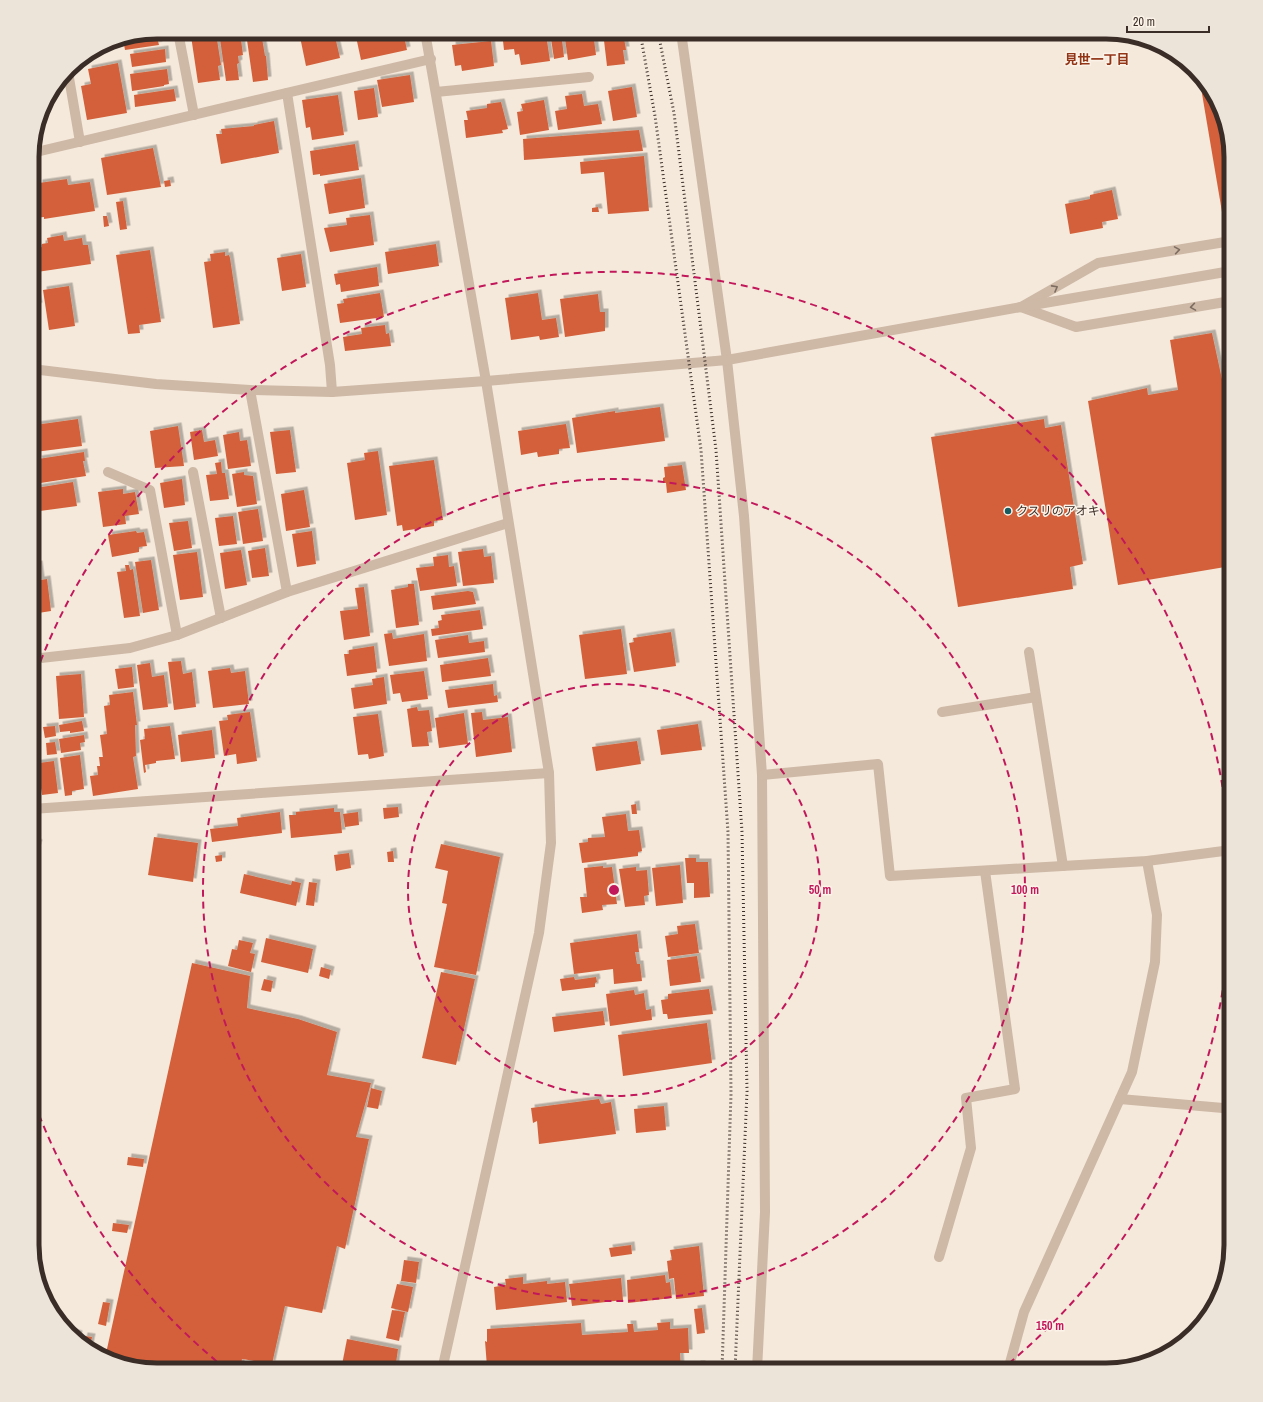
<svg xmlns="http://www.w3.org/2000/svg" width="1263" height="1402" viewBox="0 0 1263 1402" font-family="'Archivo Narrow','Noto Sans JP',sans-serif">
<style>
.building{fill:#d3613b;filter:url(#shadow)}
.lines{fill:none;stroke-linecap:round;stroke-linejoin:round}
.minor{stroke:#ceb8a6;stroke-width:10}
.tertiary{stroke:#ceb8a6;stroke-width:10}
.rail{stroke:#3a2d27;stroke-width:3;stroke-dasharray:1 3;stroke-linecap:butt}
.oneway{stroke:#7d6c60}
.ring{fill:none;stroke:#c2185b;stroke-width:2;stroke-dasharray:7 5}
.poi-dot{fill:#185b60;stroke:#fcf3e8;stroke-width:1.5}
.labels{text-anchor:middle;stroke-width:3;stroke-linejoin:round;paint-order:stroke}
.poi-label{font-size:12px;fill:#3a2d27;stroke:#fcf3e8;text-anchor:start}
.neighbourhood-label{font-size:13px;font-weight:bold;fill:#923517;stroke:#fcf3e8}
.rim{fill:none;stroke:#3a2d27;stroke-width:5}
.centre{fill:#c2185b;stroke:#fcf3e8;stroke-width:2}
.ring-label{font-size:12px;text-anchor:middle;font-weight:bold;fill:#c2185b;stroke:#fcf3e8;stroke-width:3;stroke-linejoin:round;paint-order:stroke}
</style>
<defs>
<filter id="shadow"><feDropShadow dx="3.5" dy="-3.5" stdDeviation="0" flood-color="#0004"/></filter>
</defs>
<rect width="100%" height="100%" fill="#f5e9db"/>
<g class="building">
<polygon points="158,32 166,32 167,39 158,41 159,45 125,50 123,39"/>
<polygon points="200,32 220,32 216,33 221,65 218,66 220,80 198,83 191,36 201,35"/>
<polygon points="226,32 240,32 243,55 238,56 239,63 237,64 239,80 226,81 220,39 227,38"/>
<polygon points="248,32 261,32 265,56 266,56 268,80 253,82 246,33"/>
<polygon points="299,32 334,32 340,58 306,66"/>
<polygon points="355,32 403,32 407,50 361,60"/>
<polygon points="550,32 561,32 564,57 554,59"/>
<polygon points="564,32 593,32 596,55 568,60"/>
<polygon points="603,32 623,32 626,50 623,50 625,64 607,66"/>
<polygon points="546,34 550,61 521,65 519,54 515,55 514,49 504,50 503,41"/>
<polygon points="491,41 494,66 462,71 461,65 455,66 452,45"/>
<polygon points="165,49 166,62 132,67 130,54"/>
<polygon points="118,63 127,113 87,120 81,86 91,84 88,69"/>
<polygon points="167,69 169,84 164,85 164,86 132,91 130,74"/>
<polygon points="410,75 414,102 382,107 377,80"/>
<polygon points="1199,76 1205,81 1224,117 1231,157 1231,210 1222,212"/>
<polygon points="632,87 637,117 613,121 608,91"/>
<polygon points="374,88 378,117 358,120 354,91"/>
<polygon points="174,89 176,101 135,107 134,95"/>
<polygon points="582,94 584,106 598,104 602,124 558,130 555,111 567,109 565,96"/>
<polygon points="338,95 344,135 312,140 310,127 306,128 302,100"/>
<polygon points="544,100 549,130 520,135 517,112 523,111 521,104"/>
<polygon points="501,102 508,129 502,130 503,133 466,138 464,120 468,120 466,111 487,108 487,104"/>
<polygon points="274,121 279,153 221,164 216,134 222,134 221,129 254,126 254,125"/>
<polygon points="639,130 643,151 524,160 523,139"/>
<polygon points="355,144 359,170 320,176 320,174 313,175 310,151"/>
<polygon points="153,148 161,187 107,195 101,158"/>
<polygon points="644,156 649,211 608,214 604,172 581,174 580,162"/>
<polygon points="361,178 365,208 329,214 324,184"/>
<polygon points="67,179 68,185 90,182 95,211 44,219 44,217 34,218 32,190 39,189 39,183"/>
<polygon points="170,180 171,186 165,187 164,181"/>
<polygon points="1112,190 1118,219 1102,222 1103,228 1070,234 1065,204 1090,199 1090,195"/>
<polygon points="123,201 127,229 120,230 116,202"/>
<polygon points="598,207 599,212 592,212 592,208"/>
<polygon points="370,215 374,245 330,252 324,228 347,225 346,218"/>
<polygon points="103,216 107,216 109,226 104,227"/>
<polygon points="63,235 64,241 82,238 83,245 88,245 91,264 37,272 34,253 37,252 37,248 42,247 42,244 48,243 47,238"/>
<polygon points="436,244 439,266 388,274 385,252"/>
<polygon points="150,250 161,322 139,325 140,333 128,334 116,255"/>
<polygon points="225,252 225,256 229,255 230,258 240,324 213,328 204,262 211,261 210,254"/>
<polygon points="301,254 306,287 282,291 277,258"/>
<polygon points="377,267 379,286 341,292 340,284 336,285 334,274"/>
<polygon points="69,286 75,326 49,330 43,290"/>
<polygon points="380,293 384,317 340,323 337,304 344,303 343,299"/>
<polygon points="538,293 542,320 556,318 559,337 540,340 539,336 511,340 505,298"/>
<polygon points="598,294 600,312 605,312 605,331 565,337 560,299"/>
<polygon points="37,297 39,306 35,307 33,298"/>
<polygon points="385,325 386,334 389,333 391,346 345,351 343,337 362,334 361,328"/>
<polygon points="1212,333 1223,384 1231,383 1231,566 1118,585 1088,401 1147,388 1148,395 1178,390 1170,340"/>
<polygon points="660,407 665,441 577,453 572,418 615,411 615,413"/>
<polygon points="78,419 82,446 35,452 34,443 38,442 35,425"/>
<polygon points="1044,419 1045,428 1061,425 1083,564 1070,567 1073,589 958,607 931,437"/>
<polygon points="566,424 570,448 559,449 559,454 538,457 537,452 521,455 518,431"/>
<polygon points="178,426 184,466 155,468 150,431"/>
<polygon points="202,430 204,442 215,440 218,456 194,460 190,432"/>
<polygon points="290,430 296,472 276,474 270,432"/>
<polygon points="239,432 240,441 247,440 251,466 228,469 223,435"/>
<polygon points="378,451 387,515 355,520 347,463 365,460 364,453"/>
<polygon points="84,452 85,461 83,461 86,476 34,484 32,467 35,467 34,464 39,463 38,459"/>
<polygon points="434,460 443,520 434,521 434,526 403,531 402,525 397,526 389,466"/>
<polygon points="221,462 222,473 225,473 229,499 210,501 206,475 217,474 215,463"/>
<polygon points="682,465 686,490 667,493 666,483 663,483 663,478 665,477 664,467"/>
<polygon points="244,472 244,475 253,476 257,504 237,507 232,474"/>
<polygon points="182,479 185,505 164,508 160,483"/>
<polygon points="73,482 77,506 40,511 36,488"/>
<polygon points="123,489 123,494 135,492 139,514 125,516 126,524 103,527 98,492"/>
<polygon points="304,490 310,527 286,531 281,494"/>
<polygon points="32,509 37,537 32,538"/>
<polygon points="258,509 263,541 243,544 238,512"/>
<polygon points="233,516 237,544 219,546 215,518"/>
<polygon points="188,521 192,548 174,551 169,523"/>
<polygon points="136,531 137,533 144,532 147,546 139,547 139,552 112,557 108,535"/>
<polygon points="312,531 316,564 297,567 292,534"/>
<polygon points="265,548 269,576 252,578 248,551"/>
<polygon points="483,549 484,557 491,556 494,583 463,586 458,552"/>
<polygon points="241,550 247,585 225,589 220,553"/>
<polygon points="197,552 203,597 180,600 173,555"/>
<polygon points="448,555 449,567 454,566 457,586 420,591 416,568 434,566 433,557"/>
<polygon points="151,560 159,610 143,613 135,562"/>
<polygon points="39,564 41,580 47,579 51,611 32,614 32,565"/>
<polygon points="125,565 129,565 130,570 133,569 140,616 124,618 117,572 126,571"/>
<polygon points="408,584 414,584 419,625 396,628 391,590 408,587"/>
<polygon points="364,587 370,636 344,640 340,611 358,609 355,588"/>
<polygon points="468,591 473,592 476,604 433,610 431,596"/>
<polygon points="480,610 483,629 432,636 431,629 439,628 438,621 442,620 441,615"/>
<polygon points="621,629 627,674 585,679 579,635"/>
<polygon points="671,632 676,666 634,672 629,643 634,642 633,638"/>
<polygon points="392,633 393,639 424,634 427,661 389,666 384,634"/>
<polygon points="468,635 469,643 484,641 485,652 438,658 435,640"/>
<polygon points="374,646 377,672 347,676 344,654 349,654 349,650"/>
<polygon points="488,658 491,676 442,682 440,665"/>
<polygon points="181,661 183,674 192,672 196,707 174,710 168,662"/>
<polygon points="150,663 152,677 164,675 168,707 143,710 137,665"/>
<polygon points="132,667 134,687 118,689 115,669"/>
<polygon points="230,668 231,673 245,671 249,704 213,708 208,671"/>
<polygon points="424,671 428,699 402,702 400,693 393,694 390,675"/>
<polygon points="81,674 84,717 59,719 56,676"/>
<polygon points="384,677 387,704 354,709 351,688 373,685 372,679"/>
<polygon points="493,684 494,696 497,695 498,702 448,708 445,690"/>
<polygon points="133,692 137,725 135,725 136,756 133,757 138,789 93,796 90,776 98,775 97,766 100,766 99,757 103,757 100,735 107,734 104,706 110,705 109,695"/>
<polygon points="417,707 418,711 429,710 432,731 427,732 429,746 412,747 407,709"/>
<polygon points="250,712 257,761 237,764 236,754 224,756 219,721 228,720 227,715"/>
<polygon points="482,712 483,720 508,717 512,752 476,757 471,713"/>
<polygon points="464,713 468,744 439,748 435,718"/>
<polygon points="378,714 384,756 369,759 368,754 358,755 353,717"/>
<polygon points="82,721 84,731 70,733 70,731 60,732 59,725"/>
<polygon points="698,724 702,750 661,755 657,730"/>
<polygon points="55,726 56,736 45,738 43,727"/>
<polygon points="170,726 175,759 156,761 156,763 145,765 146,772 144,773 140,740 145,739 144,729"/>
<polygon points="212,730 215,758 181,762 178,735"/>
<polygon points="84,735 85,742 80,743 81,750 61,753 59,739"/>
<polygon points="637,741 641,764 596,771 592,747"/>
<polygon points="55,742 57,754 47,755 46,743"/>
<polygon points="80,755 84,789 72,791 72,795 65,796 60,758"/>
<polygon points="54,761 58,793 42,795 41,788 36,788 32,764"/>
<polygon points="636,804 637,814 632,814 631,805"/>
<polygon points="398,807 399,817 384,819 383,808"/>
<polygon points="334,808 334,812 340,812 342,833 291,838 289,815 296,815 296,812"/>
<polygon points="280,812 282,833 212,842 210,829 238,826 237,818"/>
<polygon points="358,812 359,825 345,827 343,814"/>
<polygon points="626,814 628,831 639,830 642,851 638,852 638,856 582,863 579,843 588,842 588,838 605,837 602,817"/>
<polygon points="154,837 198,843 193,882 148,875"/>
<polygon points="32,841 39,843 32,864"/>
<polygon points="441,844 500,857 476,975 434,967 447,904 442,903 448,871 435,868"/>
<polygon points="393,851 394,862 388,862 387,852"/>
<polygon points="349,853 351,868 336,871 334,855"/>
<polygon points="222,855 222,861 216,862 215,856"/>
<polygon points="685,858 696,858 696,862 708,862 710,897 694,898 694,883 687,883"/>
<polygon points="680,865 683,903 656,906 652,868"/>
<polygon points="603,866 603,868 612,867 617,904 602,905 603,910 582,913 580,897 587,897 584,868"/>
<polygon points="636,867 636,871 647,870 649,895 644,896 645,905 625,907 619,869"/>
<polygon points="244,874 291,885 292,881 301,883 296,906 240,893"/>
<polygon points="309,882 317,883 314,906 306,905"/>
<polygon points="695,924 699,953 668,957 665,936 678,934 677,926"/>
<polygon points="637,934 639,952 635,952 637,964 640,964 642,981 614,984 613,969 574,974 570,943"/>
<polygon points="266,938 313,949 308,973 261,962"/>
<polygon points="239,940 253,943 250,953 255,954 251,972 228,966 232,949 237,950"/>
<polygon points="697,956 701,982 670,986 667,960"/>
<polygon points="192,963 250,976 247,1008 298,1019 337,1032 327,1075 371,1083 356,1137 369,1139 345,1249 337,1246 322,1313 285,1306 272,1364 242,1359 240,1370 157,1370 105,1358"/>
<polygon points="321,967 331,970 329,979 319,976"/>
<polygon points="441,972 475,979 456,1065 422,1058"/>
<polygon points="574,977 575,980 596,977 597,982 595,983 595,987 562,991 560,979"/>
<polygon points="264,979 273,981 271,992 261,990"/>
<polygon points="709,989 713,1014 668,1019 667,1014 663,1014 661,1000 668,999 668,994"/>
<polygon points="634,990 635,995 644,993 646,1010 651,1009 652,1020 610,1026 606,994"/>
<polygon points="603,1011 605,1025 554,1032 552,1017"/>
<polygon points="707,1023 712,1063 623,1076 618,1035"/>
<polygon points="371,1088 382,1091 378,1109 367,1107"/>
<polygon points="599,1099 601,1104 611,1102 616,1134 539,1144 537,1121 533,1123 531,1108"/>
<polygon points="664,1106 666,1130 636,1133 634,1109"/>
<polygon points="128,1157 144,1159 143,1167 127,1165"/>
<polygon points="113,1223 129,1225 127,1233 112,1231"/>
<polygon points="631,1245 632,1254 611,1257 609,1248"/>
<polygon points="699,1246 704,1296 676,1299 674,1278 669,1279 667,1261 672,1260 670,1250"/>
<polygon points="404,1260 419,1262 416,1283 401,1281"/>
<polygon points="665,1275 666,1283 670,1282 672,1298 628,1303 627,1280"/>
<polygon points="523,1277 523,1284 547,1281 547,1284 565,1282 567,1302 496,1310 494,1287 506,1285 505,1279"/>
<polygon points="621,1278 623,1300 572,1306 569,1284"/>
<polygon points="397,1284 413,1287 408,1312 391,1308"/>
<polygon points="103,1302 110,1303 106,1326 98,1324"/>
<polygon points="702,1308 705,1333 697,1334 694,1309"/>
<polygon points="392,1310 405,1312 399,1341 386,1338"/>
<polygon points="670,1322 670,1329 688,1328 689,1353 680,1353 681,1370 673,1370 673,1365 604,1370 489,1370 489,1366 487,1367 485,1341 487,1342 487,1329 581,1323 582,1335 628,1332 627,1324 633,1324 634,1332 658,1330 657,1323"/>
<polygon points="71,1332 79,1334 78,1338"/>
<polygon points="84,1336 92,1337 90,1347 83,1341"/>
<polygon points="347,1339 398,1349 395,1370 341,1370"/>
<rect x="697" y="1364" width="5" height="6"/>
</g>
<g class="lines">
<g class="minor">
<polyline points="178,32 194,115"/>
<polyline points="681,32 727,360 744,516 762,775 765,1212 757,1370"/>
<polyline points="68,72 80,142"/>
<polyline points="436,92 589,77"/>
<polyline points="287,93 330,365 332,392"/>
<polyline points="32,153 431,59"/>
<polyline points="1021,307 1098,263 1231,241"/>
<polyline points="1021,307 1076,327 1231,301"/>
<polyline points="250,390 287,592"/>
<polyline points="108,472 150,490 177,635"/>
<polyline points="193,472 221,618"/>
<polyline points="1029,652 1063,866"/>
<polyline points="32,659 130,648 177,635 287,592 508,523"/>
<polyline points="942,712 1036,697"/>
<polyline points="762,775 878,764 890,876 1147,861 1231,850"/>
<polyline points="32,809 549,773"/>
<polyline points="1120,1099 1223,1108 1231,1111"/>
<polyline points="939,1257 971,1148 966,1098 1015,1089 985,871"/>
<polyline points="1008,1370 1024,1312 1132,1072 1155,962 1157,915 1147,861"/>
</g>
<g class="tertiary">
<polyline points="425,32 486,381 549,773 551,843 539,933 442,1370"/>
<polyline points="32,369 156,384 250,390 332,392 486,381 727,360 1021,307 1231,271"/>
</g>
<g class="rail">
<polyline points="640,32 655,116 701,450 728,832 731,1094 722,1370"/>
<polyline points="658,32 674,113 716,450 742,832 747,1091 735,1370"/>
</g>
</g>
<defs><path id="oneway-chevron" d="M-2-3.5L2.5 0L-2 3.5" fill="none" stroke-width="1.6" stroke-linecap="round" stroke-linejoin="round"/></defs>
<g class="oneway">
<use href="#oneway-chevron" transform="translate(1177 250) rotate(-9)"/>
<use href="#oneway-chevron" transform="translate(1055 288) rotate(-29)"/>
<use href="#oneway-chevron" transform="translate(1193 307) rotate(171)"/>
</g>
<g class="ring">
<circle cx="614" cy="890" r="206"/>
<circle cx="614" cy="890" r="411"/>
<path d="M1231 895A617 617 0 0 1 1002 1369M226 1369A617 617 0 0 1 32 1096M32 684A617 617 0 0 1 1231 885"/>
</g>
<circle class="poi-dot" cx="1008" cy="511" r="4"/>
<g class="labels">
<g class="poi-label">
<text x="1016" y="515">クスリのアオキ</text>
</g>
<g class="neighbourhood-label">
<text x="1097" y="64">見世一丁目</text>
</g>
</g>
<path d="M0 0H1263V1402H0ZM157 39H1106A118 118 0 0 1 1224 157V1245A118 118 0 0 1 1106 1363H157A118 118 0 0 1 39 1245V157A118 118 0 0 1 157 39Z" fill="#ece3d9" fill-rule="evenodd"/>
<path class="rim" d="M157 39H1106A118 118 0 0 1 1224 157V1245A118 118 0 0 1 1106 1363H157A118 118 0 0 1 39 1245V157A118 118 0 0 1 157 39Z"/>
<circle cx="614" cy="890" r="6" class="centre"/>
<g class="ring-label">
<text x="820" y="894">50 m</text>
<text x="1025" y="894">100 m</text>
<text x="1050" y="1330">150 m</text>
</g>
<path d="M1127 26v6h82v-6" fill="none" stroke="#3a2d27" stroke-width="2"/>
<text x="1133" y="26" font-size="12" fill="#3a2d27" stroke="#fcf3e8" stroke-width="3" paint-order="stroke">20 m</text>
</svg>
